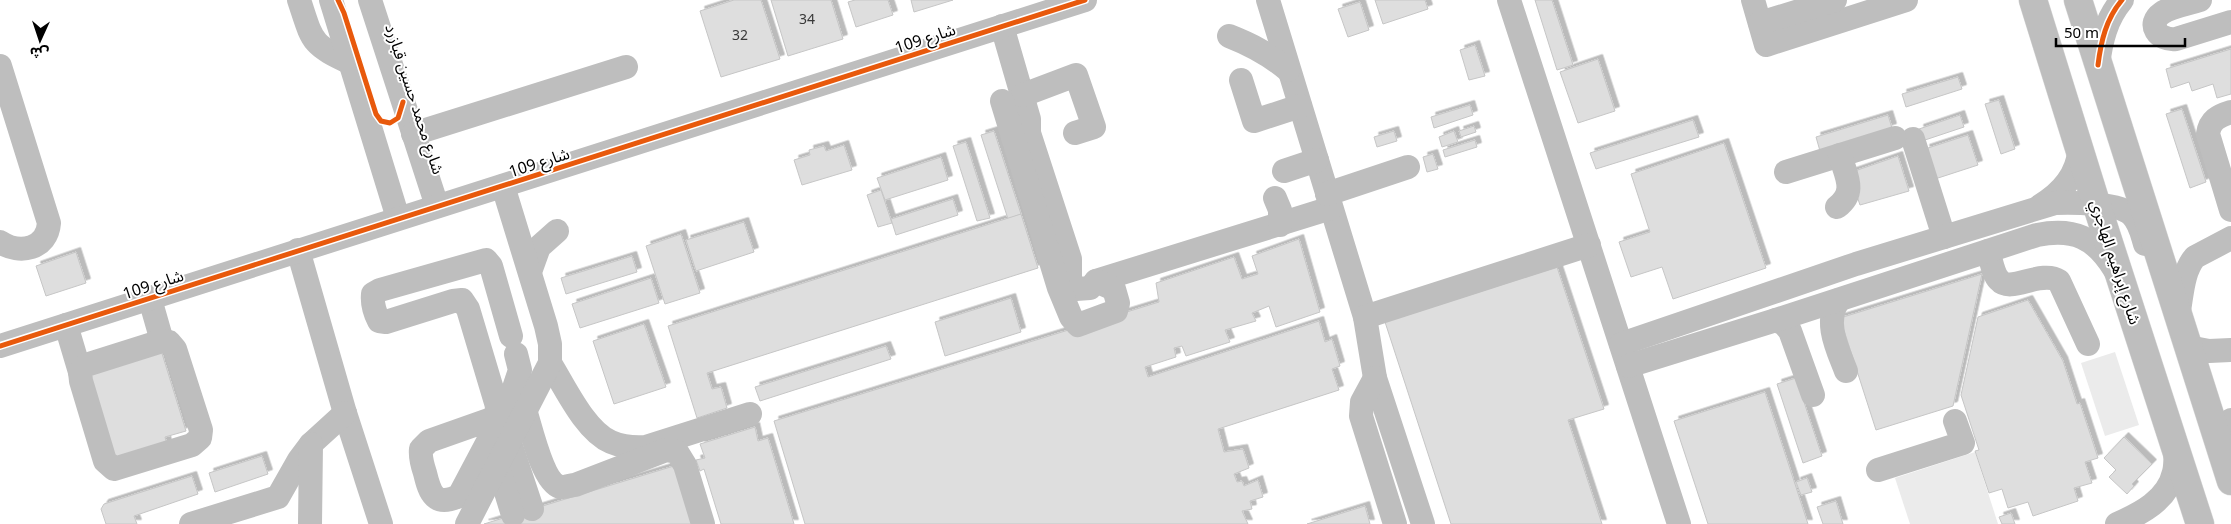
<svg xmlns="http://www.w3.org/2000/svg" width="2231" height="524" viewBox="0 0 2231 524" font-family="'Noto Sans','Noto Sans Arabic',sans-serif">
<style>
.green{fill:#ebebeb}
.building{fill:#dedede;stroke:#c6c6c6;filter:url(#shadow)}
.lines{fill:none;stroke-linecap:round;stroke-linejoin:round}
.major-casing{stroke:#dbdbdb;stroke-width:29}
.minor{stroke:#bebebe;stroke-width:24}
.major{stroke:#bebebe;stroke-width:28}
.cycleway-casing{stroke:#fff;stroke-width:8}
.cycleway{stroke:#e8590c;stroke-width:5}
.labels{text-anchor:middle;stroke-width:4;stroke-linejoin:round;paint-order:stroke}
.number-label{font-size:14px;fill:#383838}
.street-label{font-size:16px;fill:#000;stroke:#fff}
</style>
<defs>
<filter id="shadow"><feDropShadow dx="4.5" dy="-4.5" stdDeviation="0" flood-color="#0004"/></filter>
</defs>
<rect width="100%" height="100%" fill="#fff"/>
<g class="green">
<polygon points="2115,352 2139,425 2105,436 2081,363"/>
<polygon points="1975,452 1998,524 1910,524 1895,478"/>
</g>
<g class="building">
<polygon points="734,0 761,0 780,59 721,77 700,11"/>
<polygon points="771,0 831,0 843,39 788,56"/>
<polygon points="855,0 888,0 893,15 856,27 848,2"/>
<polygon points="911,0 953,0 914,12"/>
<polygon points="1375,0 1425,0 1428,9 1383,24"/>
<polygon points="1535,0 1552,0 1573,65 1557,70"/>
<polygon points="1360,2 1369,30 1348,37 1338,9"/>
<polygon points="1475,45 1485,76 1469,80 1460,50"/>
<polygon points="2231,49 2231,94 2217,98 2213,84 2192,91 2189,82 2171,88 2166,69"/>
<polygon points="1598,59 1615,111 1578,123 1560,72"/>
<polygon points="1958,77 1962,89 1906,107 1902,94"/>
<polygon points="1999,100 2015,149 2001,154 1985,104"/>
<polygon points="1470,105 1473,115 1434,128 1431,117"/>
<polygon points="2182,109 2206,182 2190,188 2166,114"/>
<polygon points="1888,115 1892,128 1820,151 1816,137"/>
<polygon points="1960,115 1964,127 1922,141 1919,129"/>
<polygon points="1693,120 1699,137 1596,169 1590,153"/>
<polygon points="1474,126 1476,132 1461,137 1459,131"/>
<polygon points="994,131 1021,214 1008,219 981,135"/>
<polygon points="1394,131 1397,141 1377,147 1374,137"/>
<polygon points="1454,131 1458,142 1442,147 1439,137"/>
<polygon points="1968,135 1978,165 1935,179 1925,149"/>
<polygon points="1475,140 1477,147 1445,157 1443,150"/>
<polygon points="966,142 990,218 977,221 953,146"/>
<polygon points="1724,143 1766,268 1673,299 1662,267 1631,277 1619,242 1650,232 1631,174"/>
<polygon points="844,145 852,170 802,185 794,160 810,155 809,150 824,146 826,151"/>
<polygon points="1433,154 1438,169 1427,172 1423,157"/>
<polygon points="1898,156 1909,191 1860,205 1849,173"/>
<polygon points="941,157 948,180 885,200 877,178"/>
<polygon points="881,190 892,223 878,227 867,195"/>
<polygon points="953,199 958,215 896,235 891,219"/>
<polygon points="1021,214 1038,268 707,373 712,389 721,387 727,408 697,418 668,326"/>
<polygon points="744,222 754,252 696,271 686,240"/>
<polygon points="681,234 700,293 665,304 646,246"/>
<polygon points="1299,239 1320,312 1276,327 1269,306 1252,313 1256,321 1225,330 1230,342 1186,356 1182,346 1174,348 1176,357 1145,367 1148,377 1319,321 1325,342 1332,339 1340,366 1332,369 1339,390 1218,429 1224,452 1243,449 1249,468 1234,474 1237,482 1242,481 1244,486 1258,480 1263,497 1250,501 1252,509 1242,511 1248,524 805,524 774,421 1159,302 1156,283 1234,257 1242,279 1258,274 1252,256"/>
<polygon points="76,252 86,283 46,296 36,266"/>
<polygon points="632,256 637,272 566,294 561,278"/>
<polygon points="1557,267 1604,409 1568,420 1602,524 1451,524 1385,322"/>
<polygon points="1982,274 1953,406 1876,430 1840,318"/>
<polygon points="651,278 659,303 580,328 572,304"/>
<polygon points="1011,298 1021,332 945,356 935,322"/>
<polygon points="2028,300 2063,361 2077,404 2080,403 2098,458 2085,462 2092,483 2074,488 2078,501 2033,516 2028,502 2008,508 2002,489 1989,493 1975,451 1979,450 1961,395 1978,317"/>
<polygon points="644,324 666,387 614,404 593,341"/>
<polygon points="886,346 891,359 760,401 755,387"/>
<polygon points="160,347 186,431 165,437 168,448 116,464 88,370"/>
<polygon points="1796,378 1822,456 1803,463 1777,384"/>
<polygon points="1765,392 1808,524 1708,524 1674,421"/>
<polygon points="755,427 758,441 768,438 794,524 721,524 704,469 700,471 696,460 705,458 700,444"/>
<polygon points="2124,437 2152,464 2132,484 2134,486 2127,494 2109,477 2116,470 2104,458"/>
<polygon points="262,456 268,474 215,492 209,473"/>
<polygon points="677,465 695,524 484,524 513,515"/>
<polygon points="192,476 198,494 134,516 137,524 106,524 101,509 104,504"/>
<polygon points="1807,478 1812,492 1801,495 1796,482"/>
<polygon points="1836,501 1843,524 1823,524 1817,507"/>
<polygon points="1365,506 1370,524 1307,524"/>
<polygon points="2011,513 2015,524 2002,524 1999,517"/>
</g>
<g class="lines">
<g class="major-casing">
<g id="major">
<polyline points="2033,0 2097,206 2200,524"/>
<polyline points="2078,0 2231,481"/>
</g>
</g>
<g class="minor">
<path d="M 299,0 C 313,42 310,44 351,63"/>
<polyline points="331,0 398,218"/>
<polyline points="370,0 437,206"/>
<polyline points="1268,0 1365,317 1375,378 1423,524"/>
<polyline points="1509,0 1679,524"/>
<polyline points="1753,0 1766,45 1906,0"/>
<path d="M 2200,0 C 2189,4 2172,6 2162,13 C 2146,24 2158,41 2176,39 L 2231,22"/>
<polyline points="1760,23 1835,0"/>
<polyline points="1002,26 1029,119 1029,133 1070,259 1070,284 1076,289 1090,288 1096,281 1331,208"/>
<path d="M 1229,36 C 1252,45 1269,54 1288,70"/>
<path d="M 2098,65 C 2101,41 2106,19 2122,0"/>
<path d="M 0,66 L 49,223 C 47,249 20,255 0,242"/>
<polyline points="1241,80 1254,121 1300,106"/>
<polyline points="1023,95 1076,75 1094,127 1075,133"/>
<polyline points="1002,101 1059,288 1071,317 1078,325 1116,311 1118,303 1114,289 1096,281"/>
<path d="M 2231,112 C 2218,116 2210,120 2208,134 L 2231,210"/>
<polyline points="413,134 626,67"/>
<polyline points="1913,139 1944,237"/>
<polyline points="1284,171 1317,160"/>
<polyline points="1786,172 1895,138"/>
<polyline points="1327,194 1408,167"/>
<polyline points="1275,198 1280,210 1280,225"/>
<path d="M 2040,206 C 2063,192 2077,175 2080,148"/>
<path d="M 1837,207 C 1857,192 1846,176 1840,155"/>
<polyline points="298,250 345,413 381,524"/>
<path d="M 1988,251 C 1991,259 1993,274 1999,280 C 2011,294 2041,269 2059,281 L 2088,344"/>
<polyline points="530,272 539,247 557,231"/>
<polyline points="150,299 162,341"/>
<path d="M 1839,300 C 1823,321 1838,350 1846,371"/>
<path d="M 2178,316 C 2182,297 2182,272 2195,257 L 2231,238"/>
<polyline points="1365,317 1589,245"/>
<polyline points="1776,320 1784,324 1790,331 1813,395"/>
<polyline points="66,325 80,372"/>
<path d="M 511,336 L 491,266 L 486,260 L 380,290 L 373,294 C 372,303 375,313 379,321 L 386,322 L 453,301 L 462,300 L 468,309 L 497,406 L 495,428 L 459,496 C 435,507 430,494 425,473 C 422,464 420,457 421,449 L 429,441 L 497,417 L 512,394 L 520,370 L 516,354"/>
<polygon points="162,341 169,342 175,349 201,430 200,438 192,445 114,469 105,461 81,381 80,372 86,365"/>
<path d="M 1621,344 L 1856,264 L 2055,203 C 2072,202 2120,203 2132,215 C 2140,223 2142,234 2145,244"/>
<polyline points="0,346 1085,0"/>
<polyline points="2188,347 2209,351 2231,350"/>
<path d="M 550,363 C 565,387 585,431 611,442 C 623,447 633,448 646,447 L 750,414"/>
<path d="M 1628,366 L 1776,320 L 2037,235 C 2074,228 2095,237 2115,270"/>
<polyline points="1375,378 1362,402 1361,416 1395,524"/>
<path d="M 526,413 C 531,429 543,482 560,487 C 564,488 571,485 575,485 L 666,450 L 677,452 L 685,465 L 703,524"/>
<polyline points="510,443 532,509"/>
<polyline points="2223,457 2231,420"/>
<polyline points="498,466 513,515"/>
<polyline points="1878,470 1963,443 1955,421"/>
<polyline points="191,524 278,497 299,460 311,444 345,413"/>
<polyline points="310,524 311,444"/>
<polyline points="467,524 550,363 550,344 546,326 503,186"/>
<path d="M 2117,524 C 2140,514 2168,500 2174,472 C 2176,465 2175,456 2176,448"/>
</g>
<use href="#major" class="major"/>
<g class="cycleway-casing">
<g id="cycleway">
<polyline points="338,0 344,13 376,114 381,121 390,123 398,118 403,102"/>
<path d="M 2098,65 C 2101,41 2106,19 2122,0"/>
<polyline points="0,346 1085,0"/>
</g>
</g>
<use href="#cycleway" class="cycleway"/>
</g>
<g class="labels">
<g class="number-label">
<text x="807" y="24">34</text>
<text x="740" y="40">32</text>
</g>
<g class="street-label">
<text transform="translate(925 38) rotate(-18)" y="6">شارع 109</text>
<text transform="translate(415 99) rotate(72)" y="6">شارع محمد حسين قبازرد</text>
<text transform="translate(539 162) rotate(-18)" y="6">شارع 109</text>
<text transform="translate(2116 262) rotate(72)" y="6">شارع إبراهيم الهاجري</text>
<text transform="translate(153 284) rotate(-18)" y="6">شارع 109</text>
</g>
</g>
<g transform="translate(40 40) rotate(183)" stroke="#ffffff" stroke-width="4" paint-order="stroke">
<path d="M0-4L9 19L0 12L-9 19Z" fill="#000000"/>
<text y="-8" font-size="14" font-weight="bold" text-anchor="middle" fill="#000000">ش</text>
</g>
<path d="M2056 38v8h129v-8" fill="none" stroke="#000000" stroke-width="2.5"/>
<text x="2064" y="38" font-size="15" fill="#000000" stroke="#ffffff" stroke-width="4" paint-order="stroke">50 m</text>
</svg>
